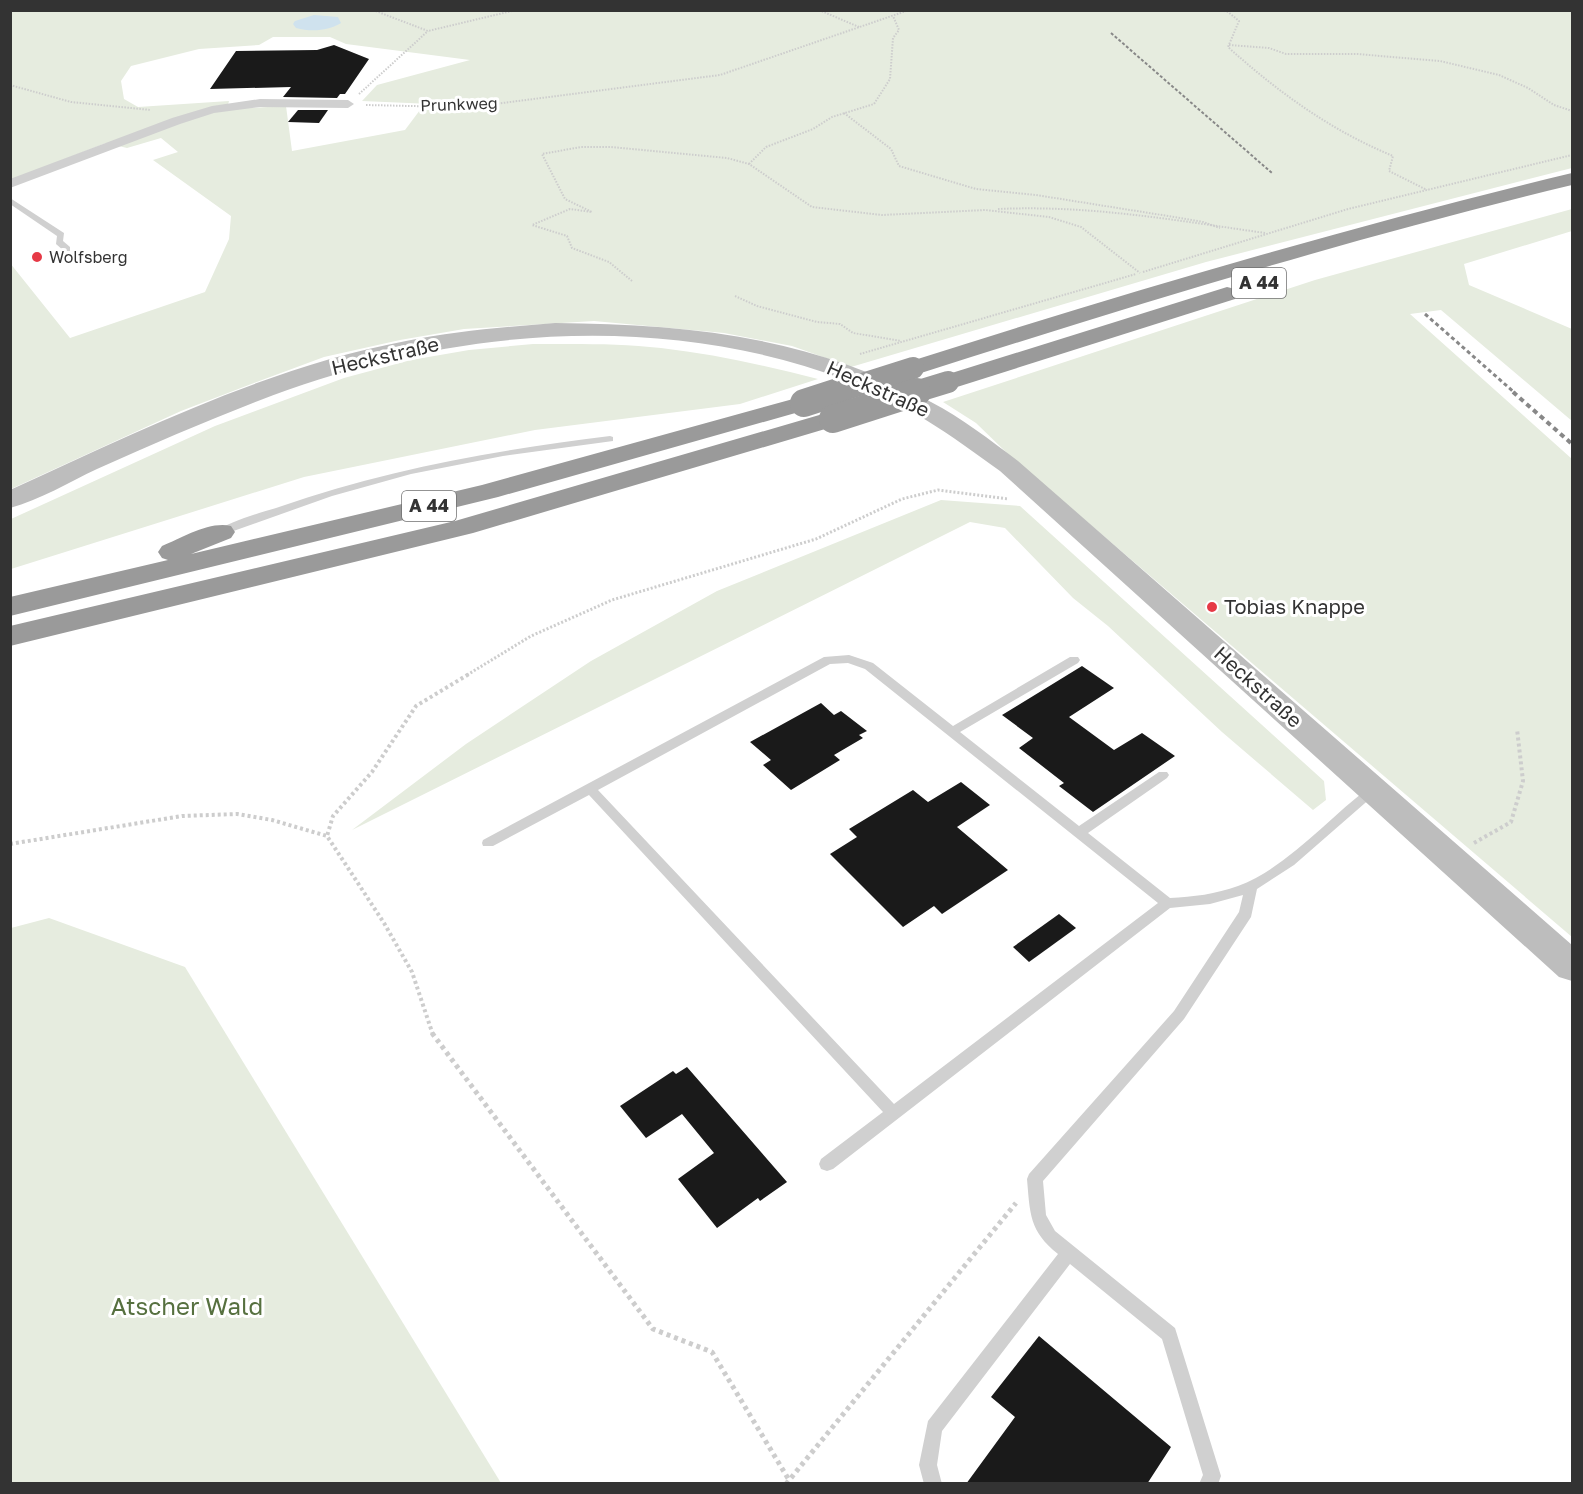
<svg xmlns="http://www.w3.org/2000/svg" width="1583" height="1494" viewBox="0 0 1583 1494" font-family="'Golos Text',sans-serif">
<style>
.green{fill:#e6ecdf;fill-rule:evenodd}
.water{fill:#cfe2ee}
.building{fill:#1a1a1a}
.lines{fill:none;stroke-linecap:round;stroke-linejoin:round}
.path-far3{stroke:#cdcdcd;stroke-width:2;stroke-dasharray:1.5 1.5;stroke-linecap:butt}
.path-far2{stroke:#cdcdcd;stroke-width:3;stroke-dasharray:2 2;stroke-linecap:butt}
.path-far1{stroke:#cdcdcd;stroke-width:4;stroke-dasharray:3 3;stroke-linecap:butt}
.path{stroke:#cdcdcd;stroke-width:5;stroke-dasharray:4 4;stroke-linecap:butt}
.service{fill:#d0d0d0;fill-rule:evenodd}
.minor{fill:#d0d0d0;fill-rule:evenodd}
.secondary{fill:#bdbdbd;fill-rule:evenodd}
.motorway{fill:#9a9a9a;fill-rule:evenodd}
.rail-far2{stroke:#888;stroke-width:2;stroke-dasharray:3 2;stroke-linecap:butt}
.rail-far1{stroke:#888;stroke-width:3;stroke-dasharray:4 3;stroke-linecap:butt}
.rail{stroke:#888;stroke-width:4;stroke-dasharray:5 4;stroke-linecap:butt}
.motorway-bridge-far1{stroke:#9a9a9a;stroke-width:22}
.motorway-bridge{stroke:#9a9a9a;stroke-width:28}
.poi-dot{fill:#e63946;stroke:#fff;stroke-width:2}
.labels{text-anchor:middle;stroke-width:6;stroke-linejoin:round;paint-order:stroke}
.far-street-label{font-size:16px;fill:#333;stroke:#fff}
.far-poi-label{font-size:16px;fill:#333;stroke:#fff;text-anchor:start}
.shield{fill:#fff;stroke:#707070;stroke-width:1.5}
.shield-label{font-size:18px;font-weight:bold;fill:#333}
.street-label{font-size:20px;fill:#333;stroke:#fff}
.poi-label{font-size:20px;fill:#333;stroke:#fff;text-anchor:start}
.near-park-label{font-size:24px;fill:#56703f;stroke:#fff}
</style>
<rect width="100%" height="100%" fill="#fff"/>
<g class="green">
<path d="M 11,11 L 1572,11 L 1572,168 L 1206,262 L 851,367 L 792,346 L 724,333 L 594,321 L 464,329 L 400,340 L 324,357 L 254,383 L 181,411 L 11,489 L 10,263 L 70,338 L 205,292 L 229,239 L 231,216 L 153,160 L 178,152 L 161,138 L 127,148 L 106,143 L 11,180 ZM 273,37 L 330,37 L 346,44 L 470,60 L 377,85 L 362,101 L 455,105 L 460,110 L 420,110 L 405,130 L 292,151 L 286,106 L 227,109 L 229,101 L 138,107 L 124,99 L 121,81 L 131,66 L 199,49 L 259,45 Z"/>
<polygon points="1572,209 1572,231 1464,264 1469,285 1572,329 1572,421 1441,310 1410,314 1572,459 1572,937 1009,455 976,423 943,402 1315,280"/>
<path d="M 533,344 C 576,344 619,343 661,348 C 714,354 767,366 818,379 L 740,404 L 535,430 L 304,477 L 11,569 L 11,519 L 215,426 L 344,378 L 411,360 L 469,350 Z"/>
<polygon points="941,500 1020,506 1324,781 1326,800 1313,810 1222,732 1108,626 1073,598 1005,528 970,522 352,830 466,744 591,661 717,591"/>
<polygon points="49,918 185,967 501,1483 11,1483 11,928"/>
</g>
<path class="water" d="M 314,15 L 338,17 L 341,23 C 328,31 311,32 296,28 L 293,24 L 295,21 Z"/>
<g class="building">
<polygon points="334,45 369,59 345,94 340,94 337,98 283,97 291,87 210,89 236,51 317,50"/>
<polygon points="298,110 328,110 319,123 288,122"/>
<polygon points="1082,666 1114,688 1069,717 1114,750 1142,733 1175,756 1093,812 1059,786 1064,783 1019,748 1033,738 1002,715"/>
<polygon points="821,703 834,715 841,711 867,731 859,735 863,738 834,755 840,760 791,790 763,765 771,760 750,742"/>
<polygon points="961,782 990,805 957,827 1008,870 942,914 934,906 903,927 830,854 857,837 849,829 913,790 928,802"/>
<polygon points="1059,914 1076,928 1029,962 1013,947"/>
<polygon points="687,1067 787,1182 760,1201 758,1198 717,1228 678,1179 714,1153 682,1114 646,1138 620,1106 673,1071 676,1074"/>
<polygon points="1039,1336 1171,1447 1147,1484 966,1484 1015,1417 991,1397"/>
</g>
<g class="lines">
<g class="path-far3">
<polyline points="373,10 428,31 516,10"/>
<polyline points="819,10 859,27"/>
<path d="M 1221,10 L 1228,12 L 1239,21 L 1228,47 C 1278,92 1330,130 1393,156 L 1389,171 L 1427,190"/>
<polyline points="1229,45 1269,48 1286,54 1357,54 1440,61 1499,75 1528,88 1554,105 1572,111"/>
<polyline points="10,85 71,102 151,110"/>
<polyline points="359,94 428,31"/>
<polyline points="366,105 455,107 487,105 720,75 909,10"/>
<polyline points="844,113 891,149 899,166 976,189 1036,195 1168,216 1203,222 1220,228"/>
<polyline points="749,164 766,147 813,129 832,117 874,104 890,79 893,38 899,30 893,16"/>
<path d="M 998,209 C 1090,205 1174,220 1265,233"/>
<polyline points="1143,272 1348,209 1572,155"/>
<polyline points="632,281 609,262 572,248 567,236 532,225 570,209 592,212 565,199 542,154 581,147 611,147 727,158 749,164 812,207 882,215 985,210 1049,217 1081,227 1140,273"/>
<polyline points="735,296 757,306 817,322 840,324 853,333 901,341"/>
<polyline points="860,354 1136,274"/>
</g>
<polyline class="path-far2" points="467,675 531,636 612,600 816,539 902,499 938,490 1008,499"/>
<g class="path-far1">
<polyline points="1474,843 1511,822 1523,781 1517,729"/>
<polyline points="10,844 182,816 237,814 272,820 327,836"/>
<polyline points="433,1035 412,972 384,923 327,836 333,816 372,772 416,706 469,674"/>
</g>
<g class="path">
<polyline points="432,1033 653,1329 712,1352 789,1480"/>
<polyline points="786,1484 1016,1203"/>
</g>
<g class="service">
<polygon points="10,198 64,233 63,241 70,247 70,251 64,251 56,244 57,236 10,204"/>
<path d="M 610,436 L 613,437 L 613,441 L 503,456 L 411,474 L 332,496 L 225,534 L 221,535 L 216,532 C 227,522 263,512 279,507 C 387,469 497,450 610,436 Z"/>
<path d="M 849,655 L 873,663 L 953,726 L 1070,657 L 1078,657 L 1080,660 L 1078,663 L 960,732 L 1079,826 L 1159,772 L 1167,772 L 1169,775 L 1167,778 L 1088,833 L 1170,898 C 1193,897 1216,894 1238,886 C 1288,867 1327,819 1370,787 L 1378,787 L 1380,790 L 1294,865 L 1257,889 L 1251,917 L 1184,1019 L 1043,1181 L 1046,1215 L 1055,1231 L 1175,1328 L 1221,1476 L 1218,1484 L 1199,1484 L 1203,1475 L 1162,1339 L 1070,1264 L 942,1431 L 937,1465 L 942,1484 L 924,1484 L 919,1465 L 928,1421 L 1058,1254 C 1029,1231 1030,1213 1027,1179 L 1029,1174 L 1174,1011 L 1239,912 L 1243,895 L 1210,904 L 1170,908 L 833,1169 L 827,1171 L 821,1169 L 819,1164 L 821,1159 L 883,1112 L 589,795 L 493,846 L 483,846 L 482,843 L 483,840 L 824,657 ZM 848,663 L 865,669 L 1158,903 L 894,1104 L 598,790 L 830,664 Z"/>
</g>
<polygon class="minor" points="260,99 348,100 354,104 348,108 260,107 214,113 180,124 10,188 10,179 172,118 212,106"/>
<path class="secondary" d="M 555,323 C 689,324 811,337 931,402 C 962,418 990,440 1018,461 L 1572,945 L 1572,981 L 1559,977 L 1000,471 C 952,436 903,401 846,380 C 657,309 443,329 258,401 C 204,422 150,445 97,469 C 69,482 40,500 10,508 L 10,490 C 137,432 268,367 406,341 C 455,331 505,327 555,323 Z"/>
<g class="motorway">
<path d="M 1572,173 L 1572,185 C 1353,238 1137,304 921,373 L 913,375 L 905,373 L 901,368 L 905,363 C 1125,293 1347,227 1572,173 Z"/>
<polygon points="1227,287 1235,289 1238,294 1235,299 957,387 948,389 939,387 936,382 939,377"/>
<path d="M 804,396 L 813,398 L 816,403 L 813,408 L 498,497 L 10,616 L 10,597 L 168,560 L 162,558 L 158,552 L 162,546 C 182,538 209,521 231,526 L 235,532 L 231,538 L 191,554 L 482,485 Z"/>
<polygon points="833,411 842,414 846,419 842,424 473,533 10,646 10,626 455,521"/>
</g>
<polyline class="rail-far2" points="1111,33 1272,173"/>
<polyline class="rail-far1" points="1425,314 1515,393"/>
<polyline class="rail" points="1513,392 1572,444"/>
<g class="motorway-bridge-far1">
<polyline points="834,393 913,368"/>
<polyline points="912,393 948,382"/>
</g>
<g class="motorway-bridge">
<polyline points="804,403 838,392"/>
<polyline points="833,419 917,392"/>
</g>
</g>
<g class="poi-dot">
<circle cx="37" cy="257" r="6"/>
<circle cx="1212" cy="607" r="6"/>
</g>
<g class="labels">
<g class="far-street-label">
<text transform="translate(459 104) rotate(-2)" y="6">Prunkweg</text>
</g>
<g class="far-poi-label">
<text x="49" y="263">Wolfsberg</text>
</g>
<g class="shield">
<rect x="1232" y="268" width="54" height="30" rx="4.5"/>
<rect x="402" y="491" width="54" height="30" rx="4.5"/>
</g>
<g class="shield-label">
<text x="1259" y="289">A 44</text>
<text x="429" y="512">A 44</text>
</g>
<g class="street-label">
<text transform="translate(385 356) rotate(-13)" y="7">Heckstraße</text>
<text transform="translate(878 389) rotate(24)" y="7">Heckstraße</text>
<text transform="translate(1258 687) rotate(42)" y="7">Heckstraße</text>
</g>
<g class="poi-label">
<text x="1224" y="614">Tobias Knappe</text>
</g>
<g class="near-park-label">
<text x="187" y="1315">Atscher Wald</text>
</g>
</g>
<rect width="1583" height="1494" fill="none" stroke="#333333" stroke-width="24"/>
</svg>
